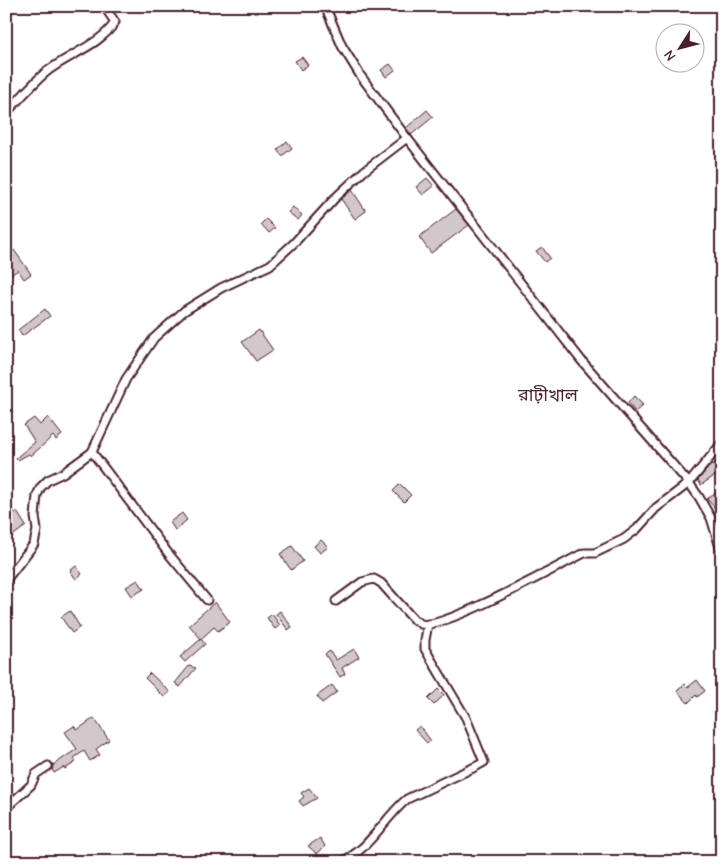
<svg xmlns="http://www.w3.org/2000/svg" width="728" height="868" viewBox="0 0 728 868" font-family="'Comic Neue','Noto Sans Bengali',sans-serif">
<style>
.building{fill:#d2c7cb;stroke:#4a1f2b}
.lines{fill:none;stroke-linecap:round;stroke-linejoin:round}
.street-casing{stroke:#4a1f2b;stroke-width:11}
.street{stroke:#fff;stroke-width:7}
.labels{text-anchor:middle;stroke-width:5;stroke-linejoin:round;paint-order:stroke}
.quarter-label{font-size:18px;fill:#4a1f2b;stroke:#fff}
</style>
<rect width="100%" height="100%" fill="#fff"/>
<filter id="ink" filterUnits="userSpaceOnUse"><feTurbulence type="fractalNoise" baseFrequency=".02" numOctaves="2"/><feDisplacementMap in="SourceGraphic" scale="10" xChannelSelector="R" yChannelSelector="G"/><feConvolveMatrix kernelMatrix="1 2 1 2 8 2 1 2 1" color-interpolation-filters="sRGB"/></filter>
<g filter="url(#ink)">
<g class="building">
<polygon points="302,57 308,65 301,70 295,61"/>
<polygon points="390,64 395,70 386,77 381,70"/>
<polygon points="427,110 433,117 411,135 406,128"/>
<polygon points="287,141 292,148 282,156 277,150"/>
<polygon points="427,178 434,186 423,195 416,187"/>
<polygon points="352,190 366,211 355,219 341,199"/>
<polygon points="293,207 302,215 298,220 288,212"/>
<polygon points="456,209 469,225 431,253 419,237"/>
<polygon points="266,219 275,228 269,233 261,224"/>
<polygon points="542,247 550,258 545,262 536,251"/>
<polygon points="14,250 31,274 24,279 18,270 11,275 6,269 6,256"/>
<polygon points="45,309 50,316 22,336 18,330"/>
<polygon points="259,330 273,350 256,361 242,342"/>
<polygon points="634,396 643,405 635,412 628,403"/>
<polygon points="48,417 62,435 56,440 53,436 31,456 29,454 18,460 16,458 35,442 24,425 34,418 40,425"/>
<polygon points="722,459 722,471 701,485 698,480 709,467"/>
<polygon points="400,484 411,495 404,502 393,491"/>
<polygon points="717,491 722,497 722,503 715,508 707,499"/>
<polygon points="12,508 15,513 17,512 26,526 11,537 9,534 6,536 6,526 13,521 7,512"/>
<polygon points="182,513 187,520 175,530 170,522"/>
<polygon points="321,540 328,547 320,553 314,546"/>
<polygon points="292,546 303,561 291,570 280,554"/>
<polygon points="76,566 82,574 76,579 70,571"/>
<polygon points="138,580 144,589 132,596 126,587"/>
<polygon points="215,602 230,622 218,631 214,627 201,639 189,625"/>
<polygon points="70,611 80,627 72,633 61,617"/>
<polygon points="280,611 292,627 288,630 276,614"/>
<polygon points="272,614 280,625 275,629 267,618"/>
<polygon points="201,639 205,644 185,662 180,657"/>
<polygon points="354,649 359,657 342,668 345,674 340,677 325,654 330,651 336,660"/>
<polygon points="189,666 196,668 180,687 175,683"/>
<polygon points="150,673 170,692 164,697 145,678"/>
<polygon points="697,680 705,691 697,697 696,695 688,703 677,691 685,684 688,687"/>
<polygon points="332,685 337,692 322,703 317,696"/>
<polygon points="438,689 444,695 434,705 428,699"/>
<polygon points="94,718 109,740 96,749 100,755 90,761 84,751 74,758 76,762 65,769 64,767 54,773 52,769 53,765 77,749 65,732 74,726 77,730"/>
<polygon points="420,726 431,741 427,743 415,730"/>
<polygon points="309,788 317,798 303,806 299,801 304,797 301,793"/>
<polygon points="320,838 325,846 317,854 308,846"/>
</g>
<g class="lines">
<g class="street-casing">
<g id="street">
<polyline points="325,6 342,46 360,75 407,138 581,360 689,483 699,497 711,518 722,554"/>
<path d="M 6,113 C 19,100 31,85 45,73 C 65,56 101,45 115,22 L 104,6"/>
<polyline points="92,452 168,553 207,600"/>
<polyline points="6,580 34,544 37,530 35,517 37,495 41,487 48,480 63,473 92,452 126,379 154,338 184,311 221,288 270,265 294,243 335,198 364,171 407,138"/>
<path d="M 336,601 L 362,582 L 374,579 L 381,583 L 414,620 C 417,621 419,623 421,624 C 443,630 558,566 584,553 L 595,553 L 624,539 L 637,529 L 656,508 L 689,483 L 722,443"/>
<polyline points="6,808 31,785 36,774 48,766"/>
<path d="M 340,862 C 369,851 384,818 407,799 L 477,766 L 484,762 L 466,718 L 425,649 L 425,640 L 428,624"/>
</g>
</g>
<use href="#street" class="street"/>
</g>
</g>
<g class="labels">
<g class="quarter-label">
<text x="548" y="401">রাঢ়ীখাল</text>
</g>
</g>
<rect width="728" height="868" fill="none" stroke="#fff" stroke-width="25"/>
<rect x="12" y="12" width="703" height="843" fill="none" stroke="#4a1f2b" stroke-width="2" filter="url(#ink)"/>
<g transform="translate(680 48) rotate(234)"><circle r="24" fill="#ffffff" stroke="#b7a5aa"/>
<path d="M0-4L9 19L0 12L-9 19Z" fill="#4a1f2b"/>
<text y="-8" font-size="14" font-weight="bold" text-anchor="middle" fill="#4a1f2b">N</text>
</g>
</svg>
